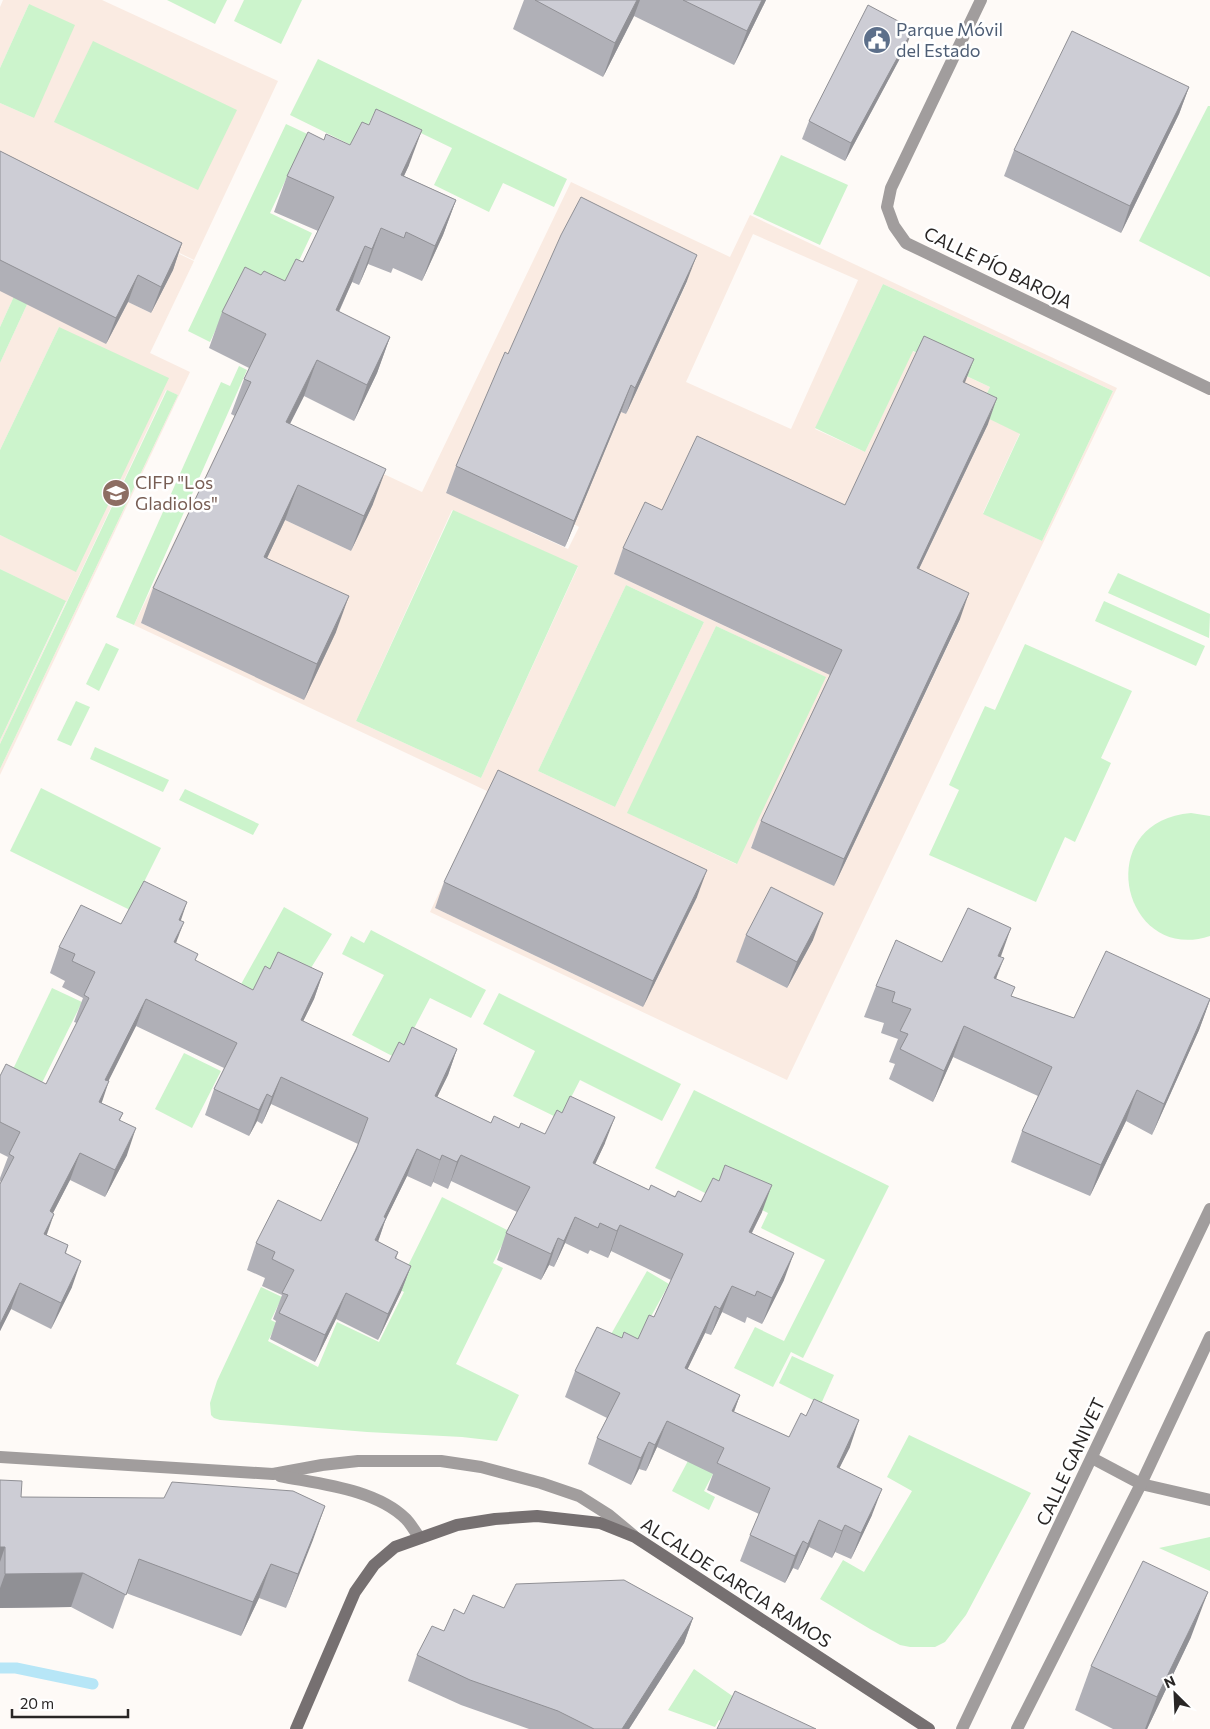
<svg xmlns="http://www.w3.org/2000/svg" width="1210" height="1729" viewBox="0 0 1210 1729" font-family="Commissioner,sans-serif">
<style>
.built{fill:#faebe2;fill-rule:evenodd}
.green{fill:#ccf4cc}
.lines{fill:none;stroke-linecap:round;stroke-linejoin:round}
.stream{stroke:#b7e6f7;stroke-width:11}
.minor{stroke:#a19d9d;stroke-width:12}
.tertiary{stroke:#a19d9d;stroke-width:12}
.secondary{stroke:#767071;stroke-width:12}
.wall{fill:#b0b0b7}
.shaded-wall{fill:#909095}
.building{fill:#cdcdd5;stroke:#909095}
.labels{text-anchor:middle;stroke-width:5;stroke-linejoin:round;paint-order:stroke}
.service-label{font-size:18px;fill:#4e5e75;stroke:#fff;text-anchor:start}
.street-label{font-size:18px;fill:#292625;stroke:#fff}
.education-label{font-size:18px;fill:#785e54;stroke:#fff;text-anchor:start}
</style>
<rect width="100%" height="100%" fill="#fefaf7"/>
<g class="built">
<polygon points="3,0 102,0 278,81 194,260 0,166 0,103 34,118 29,4 0,68 0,7"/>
<polygon points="0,169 194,261 150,353 190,372 0,775 0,769 178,395 166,390 0,744 0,740 66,602 0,569 0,535 77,571 59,327 0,450 0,363 30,298 16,292 0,327 0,261 106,344 128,302 151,313"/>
<path d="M 571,182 L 730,257 L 750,215 L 1117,388 L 787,1080 L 430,912 L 487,791 L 134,625 L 239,406 L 422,492 ZM 571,224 L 687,282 L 626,414 L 593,398 L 602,408 L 601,415 L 597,420 L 586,419 L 583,424 L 610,437 L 574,524 L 579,527 L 568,549 L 526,530 L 528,525 L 491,507 L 489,512 L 446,492 L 495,379 L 538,401 L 543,395 L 539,395 L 536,392 L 534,389 L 534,382 L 540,379 L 548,381 L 551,376 L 509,357 L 551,262 ZM 753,234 L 858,280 L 791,429 L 686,382 ZM 883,284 L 1113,391 L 1042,541 L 983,513 L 1020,433 L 977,413 L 990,387 L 912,351 L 865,452 L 815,429 ZM 915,362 L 964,385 L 953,408 L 988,424 L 907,594 L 960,620 L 834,886 L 751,847 L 835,668 L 795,650 L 791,657 L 614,574 L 636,529 L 804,607 L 801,614 L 847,635 L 850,630 L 866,637 L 879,611 L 716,535 L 712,545 L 660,520 L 699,438 L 723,450 L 712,474 L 835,531 ZM 229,437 L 373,504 L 351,551 L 285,520 L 251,592 L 336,632 L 304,699 L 141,623 ZM 452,510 L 578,567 L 481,778 L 356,721 ZM 626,585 L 704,622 L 615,807 L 538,771 ZM 716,626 L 825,677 L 736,864 L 628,813 ZM 488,797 L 697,897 L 643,1007 L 435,908 ZM 761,913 L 813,940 L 787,988 L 736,962 Z"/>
</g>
<g class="green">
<polygon points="167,0 227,0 215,24"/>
<polygon points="244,0 302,0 281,44 234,21"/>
<polygon points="29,4 75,25 34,118 0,103 0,68"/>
<polygon points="93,41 237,110 198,190 54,122"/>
<polygon points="318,59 567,179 554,207 503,183 489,212 434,185 452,148 375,111 357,148 290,115"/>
<polygon points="1208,106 1210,106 1210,277 1139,241"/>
<polygon points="286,124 348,153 337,177 296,158 270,213 312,233 274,314 232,295 210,342 188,331"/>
<polygon points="781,155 848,185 820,245 753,214"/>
<polygon points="883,284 1113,391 1042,541 983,514 1020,434 977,413 990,387 913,351 865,452 815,428"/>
<polygon points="16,292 30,298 0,363 0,327"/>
<polygon points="59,327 169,378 76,572 0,535 0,450"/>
<polygon points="239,366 247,370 134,625 116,617 221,382 230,386"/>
<polygon points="167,390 178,395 0,769 0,744"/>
<polygon points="453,510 578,566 481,778 356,721"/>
<polygon points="0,569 66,601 0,740"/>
<polygon points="1118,573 1210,614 1209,638 1108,593"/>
<polygon points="626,585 704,622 615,807 538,771"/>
<polygon points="1104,601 1205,646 1196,666 1095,621"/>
<polygon points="716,626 826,677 737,864 627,813"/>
<polygon points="106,643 119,649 99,691 86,684"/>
<polygon points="1025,644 1132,691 1101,758 1111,763 1075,842 1065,837 1036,902 929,855 959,790 949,785 985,706 995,710"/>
<polygon points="76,701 90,707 71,746 57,740"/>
<polygon points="95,747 169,780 163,792 90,759"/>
<polygon points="41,788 161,848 130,910 10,851"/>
<polygon points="185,789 259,824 253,835 179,800"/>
<path d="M 1191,813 L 1210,816 L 1210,936 C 1123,965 1089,822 1191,813 Z"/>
<polygon points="284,907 332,934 298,989 263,973 241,1010 230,1004"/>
<polygon points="371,930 486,990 471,1018 430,998 398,1059 352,1035 384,975 342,954 351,936 364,943"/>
<polygon points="52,988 82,1002 32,1103 3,1090"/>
<polygon points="499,993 681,1084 662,1121 580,1080 560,1119 513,1096 535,1051 483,1024"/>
<polygon points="184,1053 221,1071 192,1128 155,1109"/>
<polygon points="694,1090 889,1186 803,1358 791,1352 773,1387 734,1368 755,1327 784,1341 825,1260 761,1228 768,1213 715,1187 711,1196 655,1168"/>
<polygon points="442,1197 509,1231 493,1263 503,1268 456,1364 519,1395 497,1441 462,1437 367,1432 220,1420 214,1418 211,1415 210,1403 217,1381 261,1287 282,1297 271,1320 277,1323 268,1341 318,1367 337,1322 379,1342 404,1292 397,1288"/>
<polygon points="647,1271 669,1284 633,1349 610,1336"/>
<polygon points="792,1356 834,1375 821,1404 779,1383"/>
<polygon points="909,1435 1031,1493 966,1615 945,1642 935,1647 910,1647 900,1645 870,1629 820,1599 843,1560 864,1572 912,1491 887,1477"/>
<polygon points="689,1459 714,1472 704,1491 715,1497 709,1510 672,1491"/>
<polygon points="1210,1537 1210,1571 1159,1548"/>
<polygon points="694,1669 738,1700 740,1729 719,1720 715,1727 668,1710"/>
</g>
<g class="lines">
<polyline class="stream" points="0,1668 16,1668 93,1684"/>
<g class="minor">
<polyline points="981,0 891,188 887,207 894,226 906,243 1210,389"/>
<polyline points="1141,1484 1210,1500"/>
</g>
<g class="tertiary">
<polyline points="0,1457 273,1474 322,1465 358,1461 441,1461 481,1467 541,1483 579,1496 609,1515 633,1535"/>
<polyline points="1092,1458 1141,1484"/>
<path d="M 280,1476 C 320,1484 376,1489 406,1519 C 411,1524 415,1532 420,1538"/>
<polyline points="962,1729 1210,1209"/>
<polyline points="1017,1729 1141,1484 1210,1337"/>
</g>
<polyline class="secondary" points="296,1729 355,1592 374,1565 395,1547 457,1525 495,1519 537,1516 600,1523 635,1537 929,1729"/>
</g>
<g class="wall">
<polygon points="524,0 766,0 734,65 634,16 603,77 513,29"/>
<polygon points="906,47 845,161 802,139 809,121"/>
<polygon points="1189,87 1179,114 1121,233 1004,176 1014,150"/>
<polygon points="324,140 350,145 409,165 404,176 456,200 443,235 422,281 393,268 391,273 368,264 359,285 352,282 339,312 390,337 377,373 354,421 304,396 290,424 373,504 351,551 285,520 267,558 336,632 304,700 141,623 153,588 235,416 231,414 244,379 249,368 209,348 222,312 261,275 285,281 303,262 318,231 274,212 287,176"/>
<polygon points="0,151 182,243 173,270 151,313 128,302 106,344 0,291"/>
<polygon points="687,281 626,414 621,412 565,547 446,493 456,466 508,354"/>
<polygon points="965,383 988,424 919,569 960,619 834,886 751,848 761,821 830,675 614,574 623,548 662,510 845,505"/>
<polygon points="444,882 697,897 643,1007 435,908"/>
<polygon points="181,920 176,943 195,961 253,990 270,969 323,973 314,999 303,1021 389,1062 404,1045 457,1049 448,1075 437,1097 491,1123 519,1128 545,1134 605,1143 595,1164 649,1190 701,1202 762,1212 752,1233 784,1280 762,1324 747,1317 745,1323 722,1312 711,1335 705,1333 687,1370 740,1395 734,1412 789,1437 850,1447 839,1468 872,1515 851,1559 835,1552 832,1558 809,1547 798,1570 793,1568 785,1583 740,1561 750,1535 759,1514 707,1490 713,1474 657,1447 646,1471 639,1469 631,1485 588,1464 597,1438 607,1418 565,1397 575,1371 622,1338 638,1339 654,1317 671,1280 611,1251 608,1258 590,1250 588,1254 565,1243 554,1267 549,1265 541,1280 497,1260 506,1233 517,1212 451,1181 448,1189 433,1182 431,1187 407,1176 385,1221 378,1242 398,1252 396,1259 411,1266 401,1292 378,1340 336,1319 315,1362 270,1339 276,1321 273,1319 282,1295 262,1286 265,1278 247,1270 256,1243 321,1221 358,1144 271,1104 262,1124 257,1121 249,1136 205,1115 214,1089 224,1068 136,1026 108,1081 101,1103 123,1113 120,1120 127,1155 105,1197 70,1180 53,1213 46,1235 68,1245 66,1253 72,1287 51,1329 11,1309 0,1331 0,1184 1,1182 0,1181 0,1178 8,1157 0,1153 0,1076 46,1084 77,1023 74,1022 83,998 62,987 65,981 50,973 59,947 121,924"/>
<polygon points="746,935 813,940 787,988 736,962"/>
<polygon points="1001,957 996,979 1011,996 1074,1018 1210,1000 1199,1030 1152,1135 1126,1121 1090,1196 1011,1162 1022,1131 1038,1096 953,1057 933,1102 889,1079 895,1064 889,1062 898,1039 881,1033 884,1023 864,1017 876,986"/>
<polygon points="0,1480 21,1497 325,1506 286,1608 259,1598 241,1636 126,1593 113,1629 71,1607 0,1608"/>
<polygon points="504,1608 693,1618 684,1643 629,1729 529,1729 461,1705 408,1681 417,1655 464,1614"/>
<polygon points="1191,1637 1147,1729 1113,1729 1075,1710 1091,1666"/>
</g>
<g class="shaded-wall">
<polygon points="637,0 640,0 634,16 603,77 615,43"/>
<polygon points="762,0 766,0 734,65 747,31"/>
<polygon points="913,29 906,47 845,161 851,143"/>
<polygon points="1189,87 1179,114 1121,233 1130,206"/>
<polygon points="422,130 409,165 388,210 401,175"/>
<polygon points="456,200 443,235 422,281 435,246"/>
<polygon points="381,228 368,264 359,285 372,249"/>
<polygon points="182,243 173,270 151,313 161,287"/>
<polygon points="365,246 352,282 323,346 336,310"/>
<polygon points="697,255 687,281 626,414 635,388"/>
<polygon points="138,275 128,302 106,344 116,318"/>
<polygon points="390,337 377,373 354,421 367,385"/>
<polygon points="974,359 964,385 963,382"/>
<polygon points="317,360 304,396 273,457 286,422"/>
<polygon points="631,385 621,412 565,547 574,521"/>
<polygon points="997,398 988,424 907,594 917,568"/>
<polygon points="386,469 373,504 351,551 364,516"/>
<polygon points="298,485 285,520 251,592 264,557"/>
<polygon points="969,593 960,619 834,886 844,859"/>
<polygon points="349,596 336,632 304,700 317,664"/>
<polygon points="707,870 697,897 643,1007 653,981"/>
<polygon points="187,902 178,929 179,920"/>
<polygon points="823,913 813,940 787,988 797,962"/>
<polygon points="184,922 174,948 174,942"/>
<polygon points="1011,928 1000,959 998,956"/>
<polygon points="1004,958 992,989 994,978"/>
<polygon points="323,973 314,999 291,1046 301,1020"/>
<polygon points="146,999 136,1026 96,1106 105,1080"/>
<polygon points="1210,1000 1199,1030 1152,1135 1164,1104"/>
<polygon points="964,1026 953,1057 933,1102 944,1071"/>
<polygon points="457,1049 448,1075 425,1122 435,1096"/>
<polygon points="281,1077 271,1104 262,1124 272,1097"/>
<polygon points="109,1081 100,1108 99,1102"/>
<polygon points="1137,1090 1126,1121 1090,1196 1101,1165"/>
<polygon points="267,1094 257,1121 249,1136 259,1110"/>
<polygon points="615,1117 605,1143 583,1190 593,1163"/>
<polygon points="136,1128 127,1155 105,1197 115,1170"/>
<polygon points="417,1149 407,1176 385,1221 377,1244 366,1267 384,1217"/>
<polygon points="80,1153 70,1180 40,1238 50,1211"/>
<polygon points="442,1155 433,1182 431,1187 440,1160"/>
<polygon points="461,1155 451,1181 448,1189 457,1162"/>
<polygon points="772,1185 762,1212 739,1258 749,1232"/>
<polygon points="54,1214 45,1240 44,1234"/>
<polygon points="575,1217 565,1243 554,1267 564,1241"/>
<polygon points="620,1225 611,1251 608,1258 617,1231"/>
<polygon points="558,1238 549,1265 541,1280 551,1254"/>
<polygon points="794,1253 784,1280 762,1324 772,1298"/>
<polygon points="81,1261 72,1287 51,1329 61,1303"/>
<polygon points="411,1266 401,1292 378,1340 388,1314"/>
<polygon points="20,1283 11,1309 0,1331 0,1324"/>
<polygon points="732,1286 722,1312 711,1335 720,1309"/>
<polygon points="346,1293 336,1319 315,1362 325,1335"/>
<polygon points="715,1306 705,1333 675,1395 685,1368"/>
<polygon points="740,1395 730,1422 732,1411"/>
<polygon points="859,1420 850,1447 827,1493 837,1467"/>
<polygon points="667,1421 657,1447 646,1471 655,1445"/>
<polygon points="649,1442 639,1469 631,1485 641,1458"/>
<polygon points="882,1489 872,1515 851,1559 861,1533"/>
<polygon points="325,1506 313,1540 286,1608 298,1574"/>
<polygon points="819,1520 809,1547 798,1570 808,1544"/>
<polygon points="845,1525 835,1552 832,1558 842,1531"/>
<polygon points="803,1541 793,1568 785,1583 795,1556"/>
<polygon points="0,1547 5,1547 0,1562"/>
<polygon points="271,1564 259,1598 241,1636 253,1602"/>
<polygon points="83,1573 71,1607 0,1608 0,1588 5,1574"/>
<polygon points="1208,1592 1191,1637 1147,1729 1145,1729 1157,1697"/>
<polygon points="693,1618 684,1643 629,1729 622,1729"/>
</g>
<g class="building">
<polygon points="535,0 637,0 615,43"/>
<polygon points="683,0 762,0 747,31"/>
<polygon points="868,5 913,29 851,143 809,121"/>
<polygon points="1072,31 1189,87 1130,206 1014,150"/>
<polygon points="376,109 422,130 401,175 456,200 435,246 406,232 404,238 381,228 372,249 365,246 336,310 390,337 367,385 317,360 286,422 386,469 364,516 298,485 264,557 349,596 317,664 153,588 251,382 244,379 266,334 222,312 245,267 261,275 264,271 285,281 296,259 303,262 334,197 287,176 308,132 324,140 326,134 350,145 362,122 369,125"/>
<polygon points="0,151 182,243 161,287 138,275 116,318 0,260"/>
<polygon points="581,197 697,255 635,388 631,385 574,521 456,466 505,352 508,354 561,235"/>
<polygon points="924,336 974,359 963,382 997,398 917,568 969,593 844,859 761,821 842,650 623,548 645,502 662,510 697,436 845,505"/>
<polygon points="498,770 707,870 653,981 444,882"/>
<polygon points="144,881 187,902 179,920 184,922 174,942 198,954 195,960 253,990 265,966 270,969 278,952 323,973 301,1020 389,1062 399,1042 404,1045 412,1027 457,1049 435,1096 491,1123 494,1116 519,1128 521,1123 545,1134 557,1110 562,1113 570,1096 615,1117 593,1163 649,1190 651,1185 675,1197 678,1191 701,1202 713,1178 719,1181 725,1165 772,1185 749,1232 794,1253 772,1298 757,1291 755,1296 732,1286 720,1309 715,1306 685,1368 740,1395 732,1411 789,1437 801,1413 806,1416 814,1399 859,1420 837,1467 882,1489 861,1533 845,1525 842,1531 819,1520 808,1544 803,1541 795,1556 750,1535 770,1488 717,1463 724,1448 667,1421 655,1445 649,1442 641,1458 597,1438 620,1393 575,1371 597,1327 622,1338 624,1332 638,1339 649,1315 654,1317 683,1254 620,1225 617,1231 600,1223 598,1228 575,1217 564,1241 558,1238 551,1254 506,1233 530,1187 461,1155 457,1162 442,1155 440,1160 417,1149 384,1217 386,1218 375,1240 398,1252 395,1258 411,1266 388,1314 346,1293 325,1335 279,1313 288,1295 282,1293 294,1270 272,1259 275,1252 256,1243 278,1200 321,1221 356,1150 368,1118 281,1077 272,1097 267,1094 259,1110 214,1089 237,1043 146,999 105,1080 109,1081 99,1102 123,1113 119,1120 136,1128 115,1170 80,1153 50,1211 54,1214 44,1234 68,1245 65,1253 81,1261 61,1303 20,1283 0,1324 0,1184 14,1157 9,1154 20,1132 0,1122 0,1076 6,1064 46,1084 89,998 84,995 95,972 72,961 75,954 59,947 81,905 121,924"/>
<polygon points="771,887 823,913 797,962 746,935"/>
<polygon points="968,908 1011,928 998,956 1004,958 994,978 1015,987 1011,996 1074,1018 1106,951 1210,999 1164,1104 1137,1090 1101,1165 1022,1131 1052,1067 964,1026 944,1071 900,1049 908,1034 900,1031 911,1009 892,1002 895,992 876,986 896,940 942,962"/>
<polygon points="0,1480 22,1481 21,1497 164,1498 172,1482 293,1491 325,1506 298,1574 271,1564 253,1602 139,1559 126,1595 83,1573 5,1574 5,1547 0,1547"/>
<polygon points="1143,1561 1208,1592 1157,1697 1091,1666"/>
<polygon points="624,1580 693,1618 622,1729 594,1729 558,1711 470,1680 417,1655 432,1626 444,1631 454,1609 464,1614 473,1595 504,1608 516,1584"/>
<polygon points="735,1691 816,1729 717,1729"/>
</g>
<defs>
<g id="civic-disc" transform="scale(1.4375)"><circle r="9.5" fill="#5c6f8a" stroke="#fff"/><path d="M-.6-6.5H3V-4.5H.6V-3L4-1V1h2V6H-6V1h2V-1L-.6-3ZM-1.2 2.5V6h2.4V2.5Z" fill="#fff"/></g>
<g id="school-disc" transform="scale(1.4375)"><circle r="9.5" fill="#8d6e63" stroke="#fff"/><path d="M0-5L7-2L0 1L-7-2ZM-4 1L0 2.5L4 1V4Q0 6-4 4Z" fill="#fff"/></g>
</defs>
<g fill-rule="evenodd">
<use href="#civic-disc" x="877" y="40"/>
<use href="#school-disc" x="116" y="493"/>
</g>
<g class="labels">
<g class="service-label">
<text x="896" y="36">Parque Móvil<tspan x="896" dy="21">del Estado</tspan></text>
</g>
<g class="street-label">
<text transform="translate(998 268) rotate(26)" y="6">CALLE PÍO BAROJA</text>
<text transform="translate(1071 1462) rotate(-65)" y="6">CALLE GANIVET</text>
<text transform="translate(736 1583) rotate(33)" y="6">ALCALDE GARCIA RAMOS</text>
</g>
<g class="education-label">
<text x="135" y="489">CIFP "Los<tspan x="135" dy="21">Gladiolos"</tspan></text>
</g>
</g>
<g transform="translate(1175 1694) rotate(336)" stroke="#ffffff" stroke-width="4" paint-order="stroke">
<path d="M0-4L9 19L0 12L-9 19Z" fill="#292625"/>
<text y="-8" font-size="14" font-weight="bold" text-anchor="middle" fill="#292625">N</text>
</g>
<path d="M12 1709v8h116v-8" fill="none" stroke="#292625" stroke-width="2.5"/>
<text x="20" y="1709" font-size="15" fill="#292625" stroke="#ffffff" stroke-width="4" paint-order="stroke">20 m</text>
</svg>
